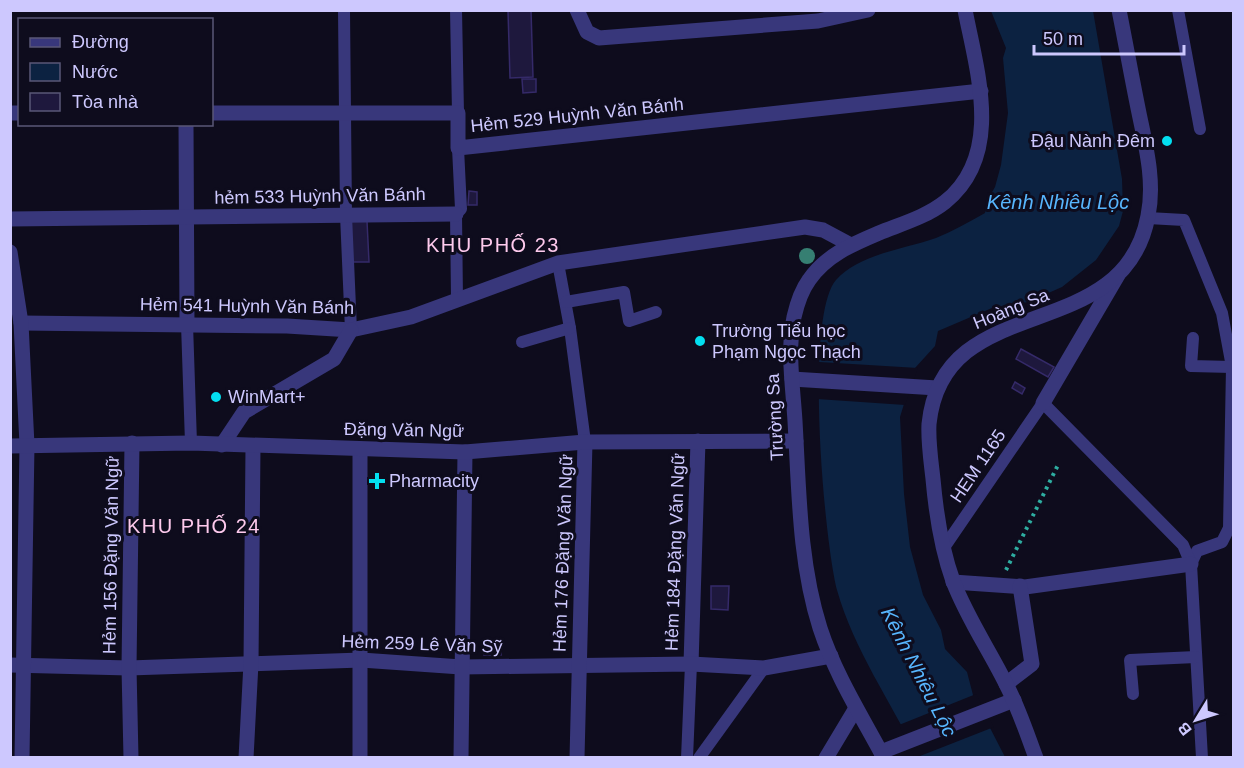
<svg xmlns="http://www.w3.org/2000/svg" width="1244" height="768" viewBox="0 0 1244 768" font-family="Helvetica,sans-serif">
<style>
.water{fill:#0c2241}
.pier{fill:#0e0c1d}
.building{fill:#1e183d;stroke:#352a69;stroke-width:1.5}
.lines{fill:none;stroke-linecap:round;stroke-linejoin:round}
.path{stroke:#2eada1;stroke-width:4;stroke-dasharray:3 4.5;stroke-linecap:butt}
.service{stroke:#38377b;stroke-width:12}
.minor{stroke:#38377b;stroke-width:15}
.tertiary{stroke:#38377b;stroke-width:15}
.tree{fill:#367f72}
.poi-dot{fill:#03dff0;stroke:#0e0c1d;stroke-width:2}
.labels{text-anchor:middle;stroke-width:6;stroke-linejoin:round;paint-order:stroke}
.street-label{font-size:18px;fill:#cdc8fe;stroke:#0e0c1d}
.poi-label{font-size:18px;fill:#cdc8fe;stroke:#0e0c1d;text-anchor:start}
.water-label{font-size:20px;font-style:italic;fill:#57b5fd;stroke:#0e0c1d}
.neighbourhood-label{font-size:20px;letter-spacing:1.5px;fill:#fecaed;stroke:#0e0c1d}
</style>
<rect width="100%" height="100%" fill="#0e0c1d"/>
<path class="water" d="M 991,11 L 1093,11 L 1122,179 L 1123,211 L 1119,226 L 1096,260 L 1062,287 L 1028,302 L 992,308 L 938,331 L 935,346 L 915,368 L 900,417 L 904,494 L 910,547 L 923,595 L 941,630 L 945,649 L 967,672 L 973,695 L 1005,757 L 918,757 C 891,702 854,650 837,590 C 824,539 804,317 836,280 C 859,254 905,249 936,238 C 953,231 969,222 985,213 L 987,201 L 995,187 L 1001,165 L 1008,113 L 1003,58 L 1006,48 Z"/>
<g class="pier">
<polygon points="817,362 819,362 918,368 905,405 817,399"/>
<polygon points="976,694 994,727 915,758 899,725"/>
</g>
<g class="building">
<polygon points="531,10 533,77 510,78 508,11"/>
<polygon points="522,79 536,79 536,92 523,93"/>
<polygon points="469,191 477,192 477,205 468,205"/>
<polygon points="349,221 367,221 369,262 350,262"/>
<polygon points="1021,349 1054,367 1048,377 1016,359"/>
<polygon points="1015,382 1025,388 1022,394 1012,388"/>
<polygon points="711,586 729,586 728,610 711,609"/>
<rect x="484" y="642" width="17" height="13"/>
</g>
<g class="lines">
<polyline class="path" points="1006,570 1059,463"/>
<g class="service">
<polyline points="344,10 346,215 351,330"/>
<polyline points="456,10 458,113"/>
<polyline points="1178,10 1200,129"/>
<polyline points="1148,218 1184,220 1222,313 1232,367 1229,528 1222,542 1197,551 1191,564"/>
<polyline points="558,263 570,328 585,442"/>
<polyline points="457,299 456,214 461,209 458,148"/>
<polyline points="566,302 624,292 629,321 656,312"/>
<polyline points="187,324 191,443"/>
<polyline points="1193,338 1191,366 1232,367"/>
<polyline points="522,342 570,328"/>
<polyline points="943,549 1043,403 1183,545 1191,564 1202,758"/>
<polyline points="1133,694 1130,660 1196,657"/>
<polyline points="687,758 691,664"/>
<polyline points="699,758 764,668"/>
</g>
<g class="minor">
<polyline points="577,10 587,32 599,38 818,21 868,10"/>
<polyline points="10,113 20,113"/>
<polyline points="212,113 458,113 458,148 981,91"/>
<polyline points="186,124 187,324"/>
<polyline points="10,219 456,214"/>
<polyline points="21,323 287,326 351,330 411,317 558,263 805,227 823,230 851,245"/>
<polyline points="1043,403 1118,275"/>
<polyline points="222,445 244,412 334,359 351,330"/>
<polyline points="953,582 1025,587 1191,564"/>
<polyline points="691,664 698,441"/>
<polyline points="10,665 129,668 361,660 461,667 691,664 764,668 831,656"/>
<polyline points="1006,684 1032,664 1020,586"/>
<polyline points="22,758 27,445"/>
<polyline points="131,758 129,668 132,443"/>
<polyline points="246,758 251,663 253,447"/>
<polyline points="360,758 360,449"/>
<polyline points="461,758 465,452"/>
<polyline points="577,758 585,442"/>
<polyline points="826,758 856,708"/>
</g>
<g class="tertiary">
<polyline points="10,252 21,323 27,445"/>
<polyline points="792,379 937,388"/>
<polyline points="10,446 191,443 465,452 585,442 796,441"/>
<polyline points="881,752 1014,700"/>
<path d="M 884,758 C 861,715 835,674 820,628 C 799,562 799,490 795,421 C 793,388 787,351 794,317 C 797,304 801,291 809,280 C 826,255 853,244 879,233 C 901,224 926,217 945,202 C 1004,155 977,72 965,10"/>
<path d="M 1036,758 C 1027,734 1019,709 1007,686 C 990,651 967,618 953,581 C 941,548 936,513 933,479 C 931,461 928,442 929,424 C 943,287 1123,349 1148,216 C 1155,182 1146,147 1139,113 C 1132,79 1126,45 1119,10"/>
</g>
</g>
<circle class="tree" cx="807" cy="256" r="8"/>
<g class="poi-dot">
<circle cx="1167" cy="141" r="6"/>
<circle cx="700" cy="341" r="6"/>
<circle cx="216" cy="397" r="6"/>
<path d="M374 472h6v6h6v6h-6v6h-6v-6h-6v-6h6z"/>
</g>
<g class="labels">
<g class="street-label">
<text transform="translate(577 115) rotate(-6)" y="6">Hẻm 529 Huỳnh Văn Bánh</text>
<text transform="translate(320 196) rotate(-1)" y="6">hẻm 533 Huỳnh Văn Bánh</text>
<text transform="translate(247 306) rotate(1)" y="6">Hẻm 541 Huỳnh Văn Bánh</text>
<text transform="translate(1011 309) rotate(-22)" y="6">Hoàng Sa</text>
<text transform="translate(775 417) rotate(-93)" y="6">Trường Sa</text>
<text transform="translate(404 430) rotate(1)" y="6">Đặng Văn Ngữ</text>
<text transform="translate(978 466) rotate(-56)" y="6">HEM 1165</text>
<text transform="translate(675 552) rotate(-88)" y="6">Hẻm 184 Đặng Văn Ngữ</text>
<text transform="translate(563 553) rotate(-88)" y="6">Hẻm 176 Đặng Văn Ngữ</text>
<text transform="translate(111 555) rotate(-89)" y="6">Hẻm 156 Đặng Văn Ngữ</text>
<text transform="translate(422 644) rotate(2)" y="6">Hẻm 259 Lê Văn Sỹ</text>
</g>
<g class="poi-label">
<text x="1155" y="147" text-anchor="end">Đậu Nành Đêm</text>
<text x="712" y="337">Trường Tiểu học<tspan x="712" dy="21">Phạm Ngọc Thạch</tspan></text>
<text x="228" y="403">WinMart+</text>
<text x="389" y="487">Pharmacity</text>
</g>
<g class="water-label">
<text x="1058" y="209">Kênh Nhiêu Lộc</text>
<text transform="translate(919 672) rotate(63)" y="7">Kênh Nhiêu Lộc</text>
</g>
<g class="neighbourhood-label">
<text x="493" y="252">KHU PHỐ 23</text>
<text x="194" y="533">KHU PHỐ 24</text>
</g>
</g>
<rect width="1244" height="768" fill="none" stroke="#cdc8fe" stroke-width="24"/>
<rect x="18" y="18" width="195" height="108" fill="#0e0c1d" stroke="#5a5777" stroke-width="1.5"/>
<rect x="30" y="38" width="30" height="9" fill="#38377b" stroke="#5a5777" stroke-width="1.5"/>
<text x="72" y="48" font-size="18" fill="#cdc8fe">Đường</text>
<rect x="30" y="63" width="30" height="18" fill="#0c2241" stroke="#5a5777" stroke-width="1.5"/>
<text x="72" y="78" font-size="18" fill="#cdc8fe">Nước</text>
<rect x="30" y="93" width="30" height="18" fill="#1e183d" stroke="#5a5777" stroke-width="1.5"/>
<text x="72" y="108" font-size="18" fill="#cdc8fe">Tòa nhà</text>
<g transform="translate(1196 720) rotate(232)" stroke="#0e0c1d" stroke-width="4.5" paint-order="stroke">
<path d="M0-4.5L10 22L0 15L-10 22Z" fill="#cdc8fe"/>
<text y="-9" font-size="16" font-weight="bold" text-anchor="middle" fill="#cdc8fe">B</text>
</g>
<path d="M1034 45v9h150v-9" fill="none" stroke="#cdc8fe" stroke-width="3"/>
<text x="1043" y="45" font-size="18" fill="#cdc8fe" stroke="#0e0c1d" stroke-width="4.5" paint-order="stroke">50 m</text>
</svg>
